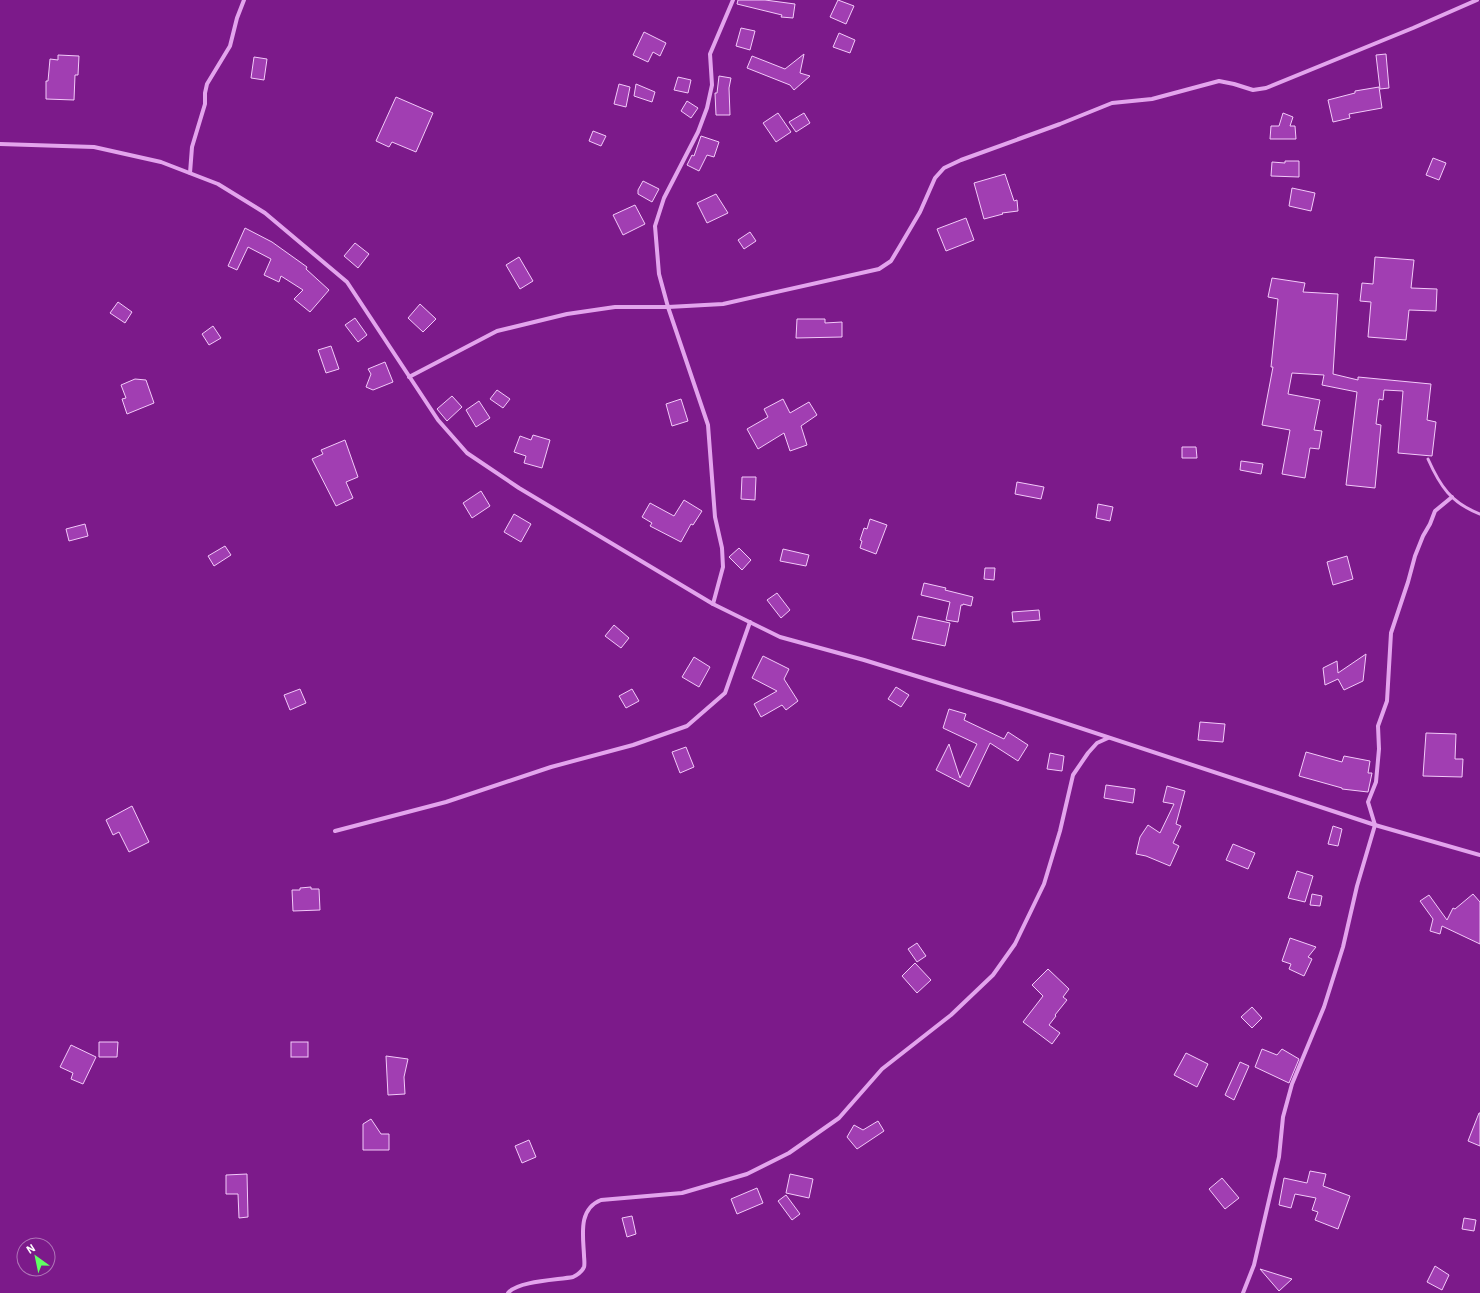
<svg xmlns="http://www.w3.org/2000/svg" width="1480" height="1293" viewBox="0 0 1480 1293" font-family="'IBM Plex Sans',sans-serif">
<style>
.building{fill:#a13eb2;stroke:#f3cafa}
.lines{fill:none;stroke-linecap:round;stroke-linejoin:round}
.lane{stroke:#e3a4ed;stroke-width:3}
.street{stroke:#e3a4ed;stroke-width:4}
</style>
<rect width="100%" height="100%" fill="#7c1a8a"/>
<g class="building">
<polygon points="738,0 765,0 795,4 793,18 781,17 782,15 737,4"/>
<polygon points="838,0 854,6 846,24 830,17"/>
<polygon points="741,28 755,31 750,50 736,46"/>
<polygon points="644,32 666,43 660,56 653,52 648,62 633,55"/>
<polygon points="839,33 855,40 850,53 833,47"/>
<polygon points="804,54 800,73 810,76 794,90 790,85 747,68 752,56 785,69"/>
<polygon points="1386,54 1389,88 1380,89 1376,55"/>
<polygon points="58,55 79,56 78,75 75,75 74,100 46,99 46,81 48,81 50,59 58,60"/>
<polygon points="254,57 267,59 264,80 251,78"/>
<polygon points="719,76 731,78 729,88 730,115 716,115 715,93 717,93"/>
<polygon points="678,77 691,80 688,93 674,90"/>
<polygon points="619,84 630,87 626,107 614,104"/>
<polygon points="636,84 655,92 652,102 634,96"/>
<polygon points="1379,87 1382,108 1349,114 1350,118 1333,122 1328,100 1355,93 1355,91"/>
<polygon points="396,97 433,113 416,152 392,142 389,147 376,141"/>
<polygon points="687,101 698,108 691,118 681,111"/>
<polygon points="778,113 791,132 776,142 763,123"/>
<polygon points="804,113 810,123 796,132 789,122"/>
<polygon points="1283,113 1293,117 1290,126 1295,126 1296,139 1270,139 1271,126 1279,126"/>
<polygon points="593,131 606,136 601,146 589,141"/>
<polygon points="701,136 719,142 714,157 707,155 699,171 687,165 692,155 694,156"/>
<polygon points="1433,158 1446,163 1439,180 1426,175"/>
<polygon points="1285,161 1299,161 1299,177 1271,176 1272,162 1285,163"/>
<polygon points="1005,174 1014,201 1017,200 1018,211 1002,213 1003,214 984,219 974,183"/>
<polygon points="643,181 659,189 652,202 638,194 638,190"/>
<polygon points="1292,188 1315,193 1311,211 1289,206"/>
<polygon points="716,194 728,213 707,223 697,203"/>
<polygon points="635,205 645,224 623,235 613,215"/>
<polygon points="966,218 974,240 946,251 937,229"/>
<polygon points="245,228 272,242 307,267 306,269 329,290 310,312 294,299 303,290 281,276 279,282 264,275 271,259 248,247 237,270 228,266"/>
<polygon points="750,232 756,241 744,249 738,240"/>
<polygon points="355,243 369,254 358,268 344,256"/>
<polygon points="519,257 533,281 520,289 506,265"/>
<polygon points="1375,257 1414,260 1411,288 1437,289 1436,311 1409,310 1406,340 1368,337 1371,302 1360,301 1362,283 1373,284"/>
<polygon points="1272,278 1305,283 1303,292 1338,294 1333,374 1358,380 1358,377 1431,384 1427,420 1436,422 1432,456 1398,453 1403,391 1384,390 1383,400 1379,399 1376,424 1381,425 1375,488 1346,485 1357,392 1322,385 1324,375 1292,373 1288,394 1320,400 1314,430 1322,431 1319,449 1310,448 1305,478 1282,474 1290,430 1262,425 1273,367 1271,367 1278,299 1268,297"/>
<polygon points="118,302 132,312 125,323 110,313"/>
<polygon points="420,304 436,319 423,332 408,318"/>
<polygon points="355,318 367,335 358,342 345,325"/>
<polygon points="797,319 825,319 825,323 842,322 842,337 796,338"/>
<polygon points="213,326 221,338 209,345 202,334"/>
<polygon points="331,346 339,369 326,373 318,350"/>
<polygon points="385,362 393,382 373,390 366,387 371,374 368,369"/>
<polygon points="135,379 146,380 154,403 127,414 122,399 126,398 121,385"/>
<polygon points="497,390 510,399 503,408 490,399"/>
<polygon points="452,396 462,407 447,421 437,409"/>
<polygon points="681,399 688,421 672,426 666,404"/>
<polygon points="783,399 790,413 809,402 817,415 801,426 807,445 790,451 784,433 758,449 747,429 768,417 764,409"/>
<polygon points="479,401 490,418 476,427 466,410"/>
<polygon points="533,435 550,440 542,468 524,463 526,456 514,452 520,436 531,440"/>
<polygon points="345,440 358,477 346,482 353,498 336,506 312,459 323,454 321,450"/>
<polygon points="1182,447 1196,447 1197,458 1182,458"/>
<polygon points="1241,461 1263,464 1261,474 1240,470"/>
<polygon points="742,477 756,477 755,500 741,499"/>
<polygon points="1017,482 1044,487 1041,499 1015,494"/>
<polygon points="481,491 490,506 472,518 463,503"/>
<polygon points="684,500 702,511 693,525 691,524 681,542 650,526 652,523 642,517 650,503 674,516"/>
<polygon points="1098,504 1113,507 1110,521 1096,518"/>
<polygon points="514,514 531,524 521,542 504,532"/>
<polygon points="870,519 887,525 876,554 860,548 862,541 860,540 864,528 867,529"/>
<polygon points="85,524 88,536 69,541 66,529"/>
<polygon points="225,546 231,555 214,566 208,556"/>
<polygon points="739,548 751,560 742,570 729,557"/>
<polygon points="783,549 809,555 806,566 780,561"/>
<polygon points="1347,556 1353,579 1333,585 1327,562"/>
<polygon points="985,568 995,568 994,580 984,579"/>
<polygon points="924,583 946,588 945,590 973,597 971,606 963,604 963,605 961,605 958,622 946,620 950,602 921,595"/>
<polygon points="777,593 790,610 781,618 767,600"/>
<polygon points="1039,610 1040,620 1013,622 1012,612"/>
<polygon points="918,616 950,623 945,646 912,639"/>
<polygon points="614,625 629,638 621,648 605,636"/>
<polygon points="1366,654 1363,681 1344,690 1338,679 1325,685 1323,668 1337,661 1338,673"/>
<polygon points="763,656 789,669 784,679 798,701 786,710 782,705 761,717 754,704 777,691 752,678"/>
<polygon points="694,657 710,667 699,687 682,677"/>
<polygon points="896,687 909,695 901,707 888,699"/>
<polygon points="300,689 306,703 290,710 284,695"/>
<polygon points="632,689 639,701 626,708 619,696"/>
<polygon points="949,709 966,714 964,720 1004,739 1008,732 1028,745 1018,761 990,743 969,787 936,770 949,744 960,778 977,744 943,728"/>
<polygon points="1200,722 1225,724 1223,742 1198,740"/>
<polygon points="1426,733 1456,734 1455,759 1463,759 1462,777 1423,776"/>
<polygon points="686,747 694,767 680,773 672,752"/>
<polygon points="1306,752 1342,762 1344,756 1370,761 1368,773 1372,773 1368,792 1342,789 1342,788 1299,776"/>
<polygon points="1050,753 1064,756 1062,771 1047,769"/>
<polygon points="1106,785 1135,789 1133,803 1104,798"/>
<polygon points="1167,786 1185,791 1176,824 1181,826 1173,843 1179,846 1170,866 1146,856 1136,854 1140,837 1148,825 1160,833 1174,804 1163,802"/>
<polygon points="132,806 149,842 129,852 119,832 113,835 106,820"/>
<polygon points="1333,826 1342,829 1338,846 1328,844"/>
<polygon points="1233,844 1255,853 1248,869 1226,860"/>
<polygon points="1297,871 1313,876 1305,902 1288,898"/>
<polygon points="311,887 311,889 319,889 320,910 293,911 292,890 300,890 300,888"/>
<polygon points="1312,894 1322,896 1320,906 1310,905"/>
<polygon points="1473,894 1480,902 1480,944 1442,926 1440,934 1430,931 1433,919 1420,901 1429,895 1447,920 1453,908 1455,909"/>
<polygon points="1290,938 1316,947 1308,957 1312,959 1304,976 1289,969 1291,964 1282,961"/>
<polygon points="917,943 926,956 917,962 908,949"/>
<polygon points="915,963 931,980 917,993 902,976"/>
<polygon points="1048,969 1069,989 1063,997 1067,1000 1055,1015 1056,1016 1049,1025 1060,1033 1052,1044 1023,1022 1043,996 1032,985"/>
<polygon points="1252,1007 1262,1018 1252,1028 1241,1017"/>
<polygon points="99,1042 118,1042 117,1057 99,1057"/>
<rect x="291" y="1042" width="17" height="15"/>
<polygon points="71,1045 96,1057 83,1084 71,1079 73,1073 60,1067"/>
<polygon points="1262,1049 1277,1055 1282,1049 1299,1059 1289,1083 1255,1067"/>
<polygon points="1186,1053 1208,1064 1197,1087 1174,1075"/>
<polygon points="386,1056 408,1059 404,1077 405,1094 388,1095"/>
<polygon points="1240,1062 1249,1066 1234,1100 1225,1095"/>
<polygon points="1479,1113 1480,1113 1480,1146 1468,1141"/>
<polygon points="371,1119 381,1134 389,1134 389,1150 363,1150 363,1124"/>
<polygon points="878,1121 884,1131 857,1149 847,1137 854,1125 863,1130"/>
<polygon points="529,1140 536,1157 522,1163 515,1146"/>
<polygon points="1310,1171 1326,1174 1323,1186 1350,1196 1338,1229 1315,1220 1318,1212 1312,1210 1316,1198 1295,1194 1291,1208 1279,1205 1284,1178 1307,1183"/>
<polygon points="247,1174 248,1217 239,1218 238,1194 226,1194 226,1175"/>
<polygon points="790,1174 813,1179 809,1198 786,1193"/>
<polygon points="1222,1178 1239,1198 1225,1209 1209,1189"/>
<polygon points="757,1188 763,1203 737,1214 731,1199"/>
<polygon points="786,1195 800,1214 792,1220 778,1201"/>
<polygon points="632,1216 636,1234 627,1237 622,1218"/>
<polygon points="1464,1218 1476,1220 1474,1231 1462,1229"/>
<polygon points="1435,1266 1449,1275 1442,1290 1427,1282"/>
<polygon points="1260,1269 1292,1279 1279,1291"/>
</g>
<g class="lines">
<path class="lane" d="M 1428,459 C 1440,486 1451,503 1480,514"/>
<g class="street">
<polyline points="733,0 710,54 712,85 707,108 698,132 664,198 655,226 659,274 668,307 723,304 879,269 891,261 900,246 920,212 935,178 944,168 961,160 1060,124 1112,103 1152,99 1219,81 1234,84 1253,90 1266,88 1413,28 1477,0"/>
<polyline points="0,144 94,147 161,162 218,184 265,213 347,282 438,420 467,453 519,488 713,604 780,637 864,660 1001,702 1375,825 1480,855"/>
<polyline points="190,173 192,147 205,104 205,93 207,84 230,46 237,18 244,0"/>
<polyline points="409,377 497,331 567,314 615,307 668,307 708,425 715,517 722,548 723,567 713,604"/>
<polyline points="335,831 446,802 551,767 633,745 687,726 725,693 750,622"/>
<path d="M 508,1293 C 518,1281 557,1280 573,1277 C 577,1275 582,1272 584,1267 C 585,1264 584,1258 584,1255 C 583,1235 578,1209 601,1200 L 682,1193 L 747,1174 L 789,1153 L 839,1118 L 882,1069 L 951,1015 L 993,975 L 1015,944 L 1044,884 L 1060,831 L 1073,775 L 1088,753 L 1097,743 L 1108,738"/>
<polyline points="1243,1293 1254,1265 1279,1157 1283,1117 1292,1084 1324,1007 1343,947 1357,886 1375,825 1368,802 1376,782 1379,749 1378,726 1387,701 1391,633 1408,582 1415,556 1423,536 1430,524 1435,511 1452,497"/>
</g>
</g>
<g transform="translate(36 1257) rotate(327)"><circle r="19" fill="#7c1a8a" stroke="#b076b9"/>
<path d="M0-3L7 15L0 10L-7 15Z" fill="#60ff63"/>
<text y="-6" font-size="11" font-weight="bold" text-anchor="middle" fill="#ffffff">N</text>
</g>
</svg>
